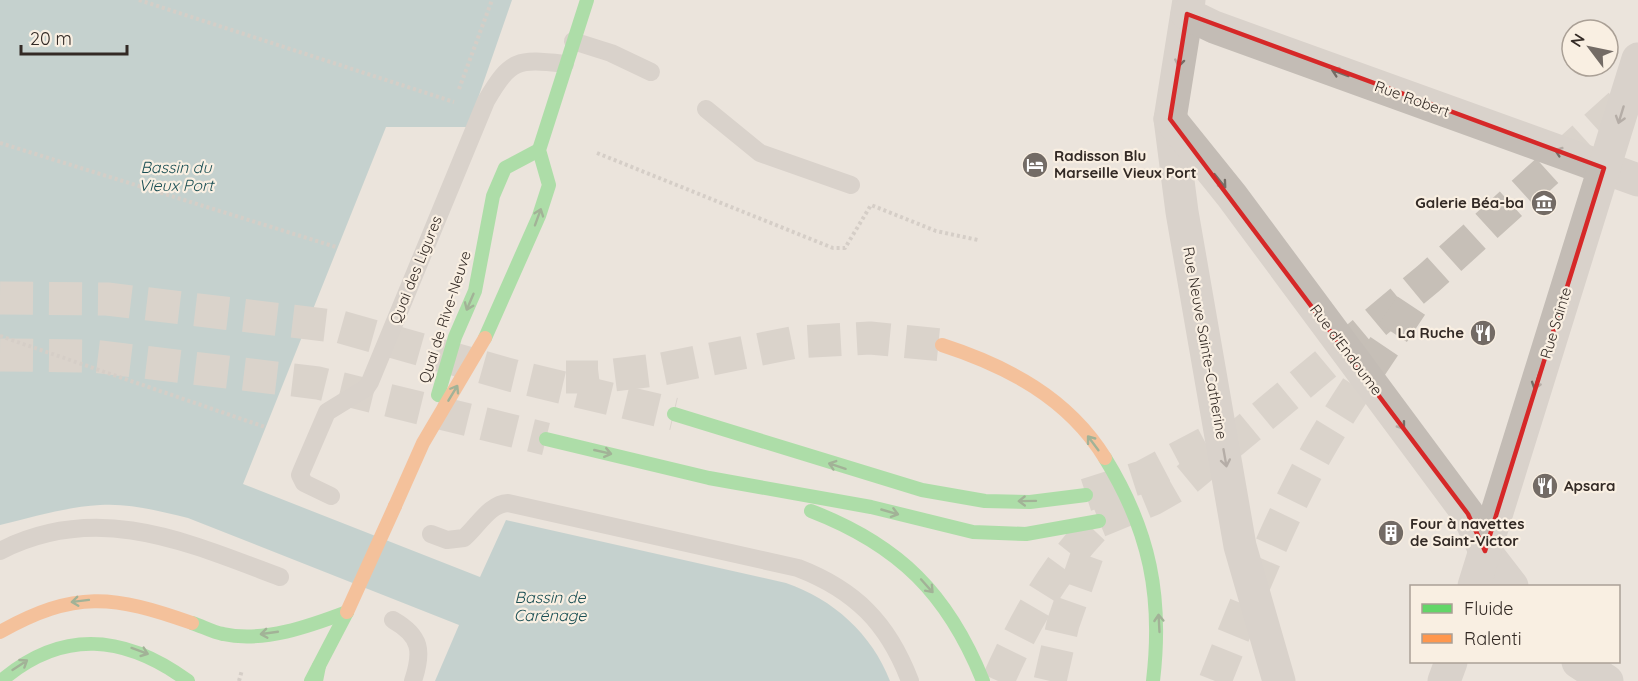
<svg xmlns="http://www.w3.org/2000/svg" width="1638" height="681" viewBox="0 0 1638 681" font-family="Quicksand,sans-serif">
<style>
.water{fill:#98bbbc}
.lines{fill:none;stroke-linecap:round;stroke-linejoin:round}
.highway-tunnel{stroke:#c6bfb7;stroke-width:33;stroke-dasharray:33 16;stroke-linecap:butt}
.path{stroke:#bbb4ae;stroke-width:4;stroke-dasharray:3 3;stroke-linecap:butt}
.lane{stroke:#c3bcb5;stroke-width:18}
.street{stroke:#c3bcb5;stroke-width:33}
.fast{stroke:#63d668;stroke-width:14}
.slow{stroke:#ff974d;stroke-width:14}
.slow-bridge{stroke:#ff974d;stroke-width:14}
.oneway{stroke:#746c66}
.oneway2{stroke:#497743}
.marked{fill:none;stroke:#d62828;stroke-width:4.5;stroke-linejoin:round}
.labels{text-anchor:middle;stroke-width:4.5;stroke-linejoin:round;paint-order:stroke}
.street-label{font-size:15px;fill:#332a25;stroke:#f9efe2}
.poi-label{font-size:15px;font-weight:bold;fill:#332a25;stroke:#f9efe2;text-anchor:start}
.water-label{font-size:16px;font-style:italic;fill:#1a4f54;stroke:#f9efe2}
</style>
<rect width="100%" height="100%" fill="#ebe4dc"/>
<path class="water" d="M 0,0 L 512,0 L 468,127 L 386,127 L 243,484 L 480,577 L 506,520 L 786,583 C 833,599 872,634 890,681 L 435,681 L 459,625 L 188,518 C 159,511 130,503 100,505 C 66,507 33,517 0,525 Z"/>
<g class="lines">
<g class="highway-tunnel">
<polyline points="0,298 107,299 341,327 514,376 674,414"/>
<polyline points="0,355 93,356 318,383 546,439"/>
<polyline points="566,377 598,377 662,369 796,342 870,338 942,345"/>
<polyline points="1086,495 1142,477 1214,439"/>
<polyline points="1099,521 1153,499 1186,480 1429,278 1634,92"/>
<path d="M 998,681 C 1026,618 1060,557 1112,510"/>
<polyline points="1050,681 1063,624 1090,547"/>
<path d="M 1215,681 C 1246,603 1277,525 1317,452 C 1346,401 1381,352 1413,303"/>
</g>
<g class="path">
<polyline points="139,0 454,102"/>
<polyline points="459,89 492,0"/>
<polyline points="0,143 336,247"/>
<polyline points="597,153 833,248 845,248 871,205 936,231 978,240"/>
<polyline points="0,336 265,427"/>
<polyline points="239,681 242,670"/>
</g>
<g class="lane">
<polyline points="573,41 611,53 651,72"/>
<polyline points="706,109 760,153 851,185"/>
<path d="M 331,496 L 304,483 L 300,475 L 302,470 L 327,412 L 366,388 L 370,382 L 486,101 C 511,58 518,59 565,64"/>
<path d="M 431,534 L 447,540 L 464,538 C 478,526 489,504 508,503 L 798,568 C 855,590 888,623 910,681"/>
<path d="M 0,551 C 97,501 187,542 280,577"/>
<path d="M 393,620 C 421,636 423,651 413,681"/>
</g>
<g class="street">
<polyline points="1189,0 1170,119 1182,212 1240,546 1279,681"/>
<polyline points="1187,14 1214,27 1638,180"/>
<polyline points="1170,119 1232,196 1468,514 1485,551 1512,586"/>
<polyline points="1474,586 1638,59"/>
<polyline points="1578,662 1607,681"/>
<polyline points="1444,681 1451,662"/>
</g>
<g class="fast">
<polyline points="485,338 539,216 549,185 539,150 587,0"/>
<polyline points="438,395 455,337 475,291 493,196 505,168 539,150"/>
<polyline points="674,414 922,490 985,501 1030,502 1086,495"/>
<polyline points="546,439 709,478 871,507 973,532 1026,534 1099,521"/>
<path d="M 1105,458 C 1150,531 1163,597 1153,681"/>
<path d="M 811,511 C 899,545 948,594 983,681"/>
<path d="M 192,623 C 202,626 212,632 223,634 C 263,643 310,626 347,612"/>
<path d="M 1,681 C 63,628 125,635 188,681"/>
<polyline points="311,681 347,612"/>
<polyline points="316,681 319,666"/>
</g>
<g class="slow">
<path d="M 942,345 C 1007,366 1068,398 1105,458"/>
<polyline points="395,506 423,443 485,338"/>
<path d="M 0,632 C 75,590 113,595 192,623"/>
</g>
<polyline class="slow-bridge" points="347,612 395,506"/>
</g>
<defs><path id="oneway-shaft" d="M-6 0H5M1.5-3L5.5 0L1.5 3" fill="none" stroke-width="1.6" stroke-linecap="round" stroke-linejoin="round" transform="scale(1.5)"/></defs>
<g class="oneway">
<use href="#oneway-shaft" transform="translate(1180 58) rotate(99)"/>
<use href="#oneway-shaft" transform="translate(1340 73) rotate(-160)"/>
<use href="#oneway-shaft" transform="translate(1621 115) rotate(107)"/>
<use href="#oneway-shaft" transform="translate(1563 153) rotate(-160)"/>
<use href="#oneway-shaft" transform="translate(1220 181) rotate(51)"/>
<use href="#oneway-shaft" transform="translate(1537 381) rotate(107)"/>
<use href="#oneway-shaft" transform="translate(1399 422) rotate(53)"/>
<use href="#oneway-shaft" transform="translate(1225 458) rotate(80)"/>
</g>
<g class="oneway2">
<use href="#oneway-shaft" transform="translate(538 217) rotate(-70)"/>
<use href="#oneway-shaft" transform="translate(470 302) rotate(113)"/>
<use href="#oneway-shaft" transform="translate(453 393) rotate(-59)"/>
<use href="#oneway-shaft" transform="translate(1093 443) rotate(-127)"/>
<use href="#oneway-shaft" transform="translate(603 452) rotate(13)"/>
<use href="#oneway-shaft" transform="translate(837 466) rotate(-162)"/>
<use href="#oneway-shaft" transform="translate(1027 501) rotate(179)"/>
<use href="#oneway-shaft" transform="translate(890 512) rotate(16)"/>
<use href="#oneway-shaft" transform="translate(927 586) rotate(48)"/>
<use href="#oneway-shaft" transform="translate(80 601) rotate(173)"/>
<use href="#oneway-shaft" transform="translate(1159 623) rotate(-93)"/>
<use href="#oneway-shaft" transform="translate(269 633) rotate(172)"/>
<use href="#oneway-shaft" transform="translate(140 651) rotate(20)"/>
<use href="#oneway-shaft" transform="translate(20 665) rotate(-33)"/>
</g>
<path d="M0 0H1638V681H0ZM 1187,14 L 1604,168 L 1485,551 L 1468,514 L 1170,119 Z" fill="#ebe4dc" fill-opacity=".55" fill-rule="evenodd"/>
<path class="marked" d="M 1187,14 L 1604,168 L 1485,551 L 1468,514 L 1170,119 Z"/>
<defs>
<g id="hotel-disc" transform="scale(1.35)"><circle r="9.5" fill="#736b65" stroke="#f9efe2"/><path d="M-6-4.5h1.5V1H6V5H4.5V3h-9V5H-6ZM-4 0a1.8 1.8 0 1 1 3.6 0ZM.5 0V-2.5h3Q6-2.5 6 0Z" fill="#fff"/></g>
<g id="museum-disc" transform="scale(1.35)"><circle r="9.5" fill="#736b65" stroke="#f9efe2"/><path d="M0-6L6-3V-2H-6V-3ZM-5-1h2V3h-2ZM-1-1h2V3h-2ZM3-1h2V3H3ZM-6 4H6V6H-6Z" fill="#fff"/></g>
<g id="restaurant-disc" transform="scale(1.35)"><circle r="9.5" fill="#736b65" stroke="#f9efe2"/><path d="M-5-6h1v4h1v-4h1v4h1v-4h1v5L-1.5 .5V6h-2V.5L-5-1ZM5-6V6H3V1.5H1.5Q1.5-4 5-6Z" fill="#fff"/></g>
<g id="building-disc" transform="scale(1.35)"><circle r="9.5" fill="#736b65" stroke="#f9efe2"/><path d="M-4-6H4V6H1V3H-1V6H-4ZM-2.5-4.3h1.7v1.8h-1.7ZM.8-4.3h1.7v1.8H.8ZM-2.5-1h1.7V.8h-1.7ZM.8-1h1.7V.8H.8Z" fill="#fff"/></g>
</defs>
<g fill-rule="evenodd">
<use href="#hotel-disc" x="1035" y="165"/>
<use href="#museum-disc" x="1544" y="203"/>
<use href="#restaurant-disc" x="1483" y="333"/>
<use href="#restaurant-disc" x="1545" y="486"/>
<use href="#building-disc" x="1391" y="533"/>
</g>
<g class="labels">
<g class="street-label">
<text transform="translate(1412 99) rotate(20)" y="5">Rue Robert</text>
<text transform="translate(416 270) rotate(-68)" y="5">Quai des Ligures</text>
<text transform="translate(445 317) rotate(-72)" y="5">Quai de Rive-Neuve</text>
<text transform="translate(1556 323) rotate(-73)" y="5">Rue Sainte</text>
<text transform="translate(1205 343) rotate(80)" y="5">Rue Neuve Sainte-Catherine</text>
<text transform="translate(1346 350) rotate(53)" y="5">Rue d'Endoume</text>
</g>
<g class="poi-label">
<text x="1054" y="161">Radisson Blu<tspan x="1054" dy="17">Marseille Vieux Port</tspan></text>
<text x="1524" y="208" text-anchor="end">Galerie Béa-ba</text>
<text x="1464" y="338" text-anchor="end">La Ruche</text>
<text x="1564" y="491">Apsara</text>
<text x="1410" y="529">Four à navettes<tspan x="1410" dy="17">de Saint-Victor</tspan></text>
</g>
<g class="water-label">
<text x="176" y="173">Bassin du<tspan x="176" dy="18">Vieux Port</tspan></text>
<text x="550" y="603">Bassin de<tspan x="550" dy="18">Carénage</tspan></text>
</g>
</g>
<rect x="1410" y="585" width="210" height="78" fill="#f9efe2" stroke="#aaa096" stroke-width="1.5"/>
<rect x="1422" y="604" width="30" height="9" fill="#63d668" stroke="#aaa096" stroke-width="1.5"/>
<text x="1464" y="615" font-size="18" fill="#332a25">Fluide</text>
<rect x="1422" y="634" width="30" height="9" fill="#ff974d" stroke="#aaa096" stroke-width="1.5"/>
<text x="1464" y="645" font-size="18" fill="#332a25">Ralenti</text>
<g transform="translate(1590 48) rotate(302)"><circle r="28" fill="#f9efe2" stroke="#aaa096" stroke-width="1.5"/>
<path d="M0-4.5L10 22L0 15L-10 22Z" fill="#736b65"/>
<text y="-9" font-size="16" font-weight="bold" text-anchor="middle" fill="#332a25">N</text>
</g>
<path d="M21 45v9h106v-9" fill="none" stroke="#332a25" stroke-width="3"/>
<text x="30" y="45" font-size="18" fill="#332a25" stroke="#f9efe2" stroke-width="4.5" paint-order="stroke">20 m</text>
</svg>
